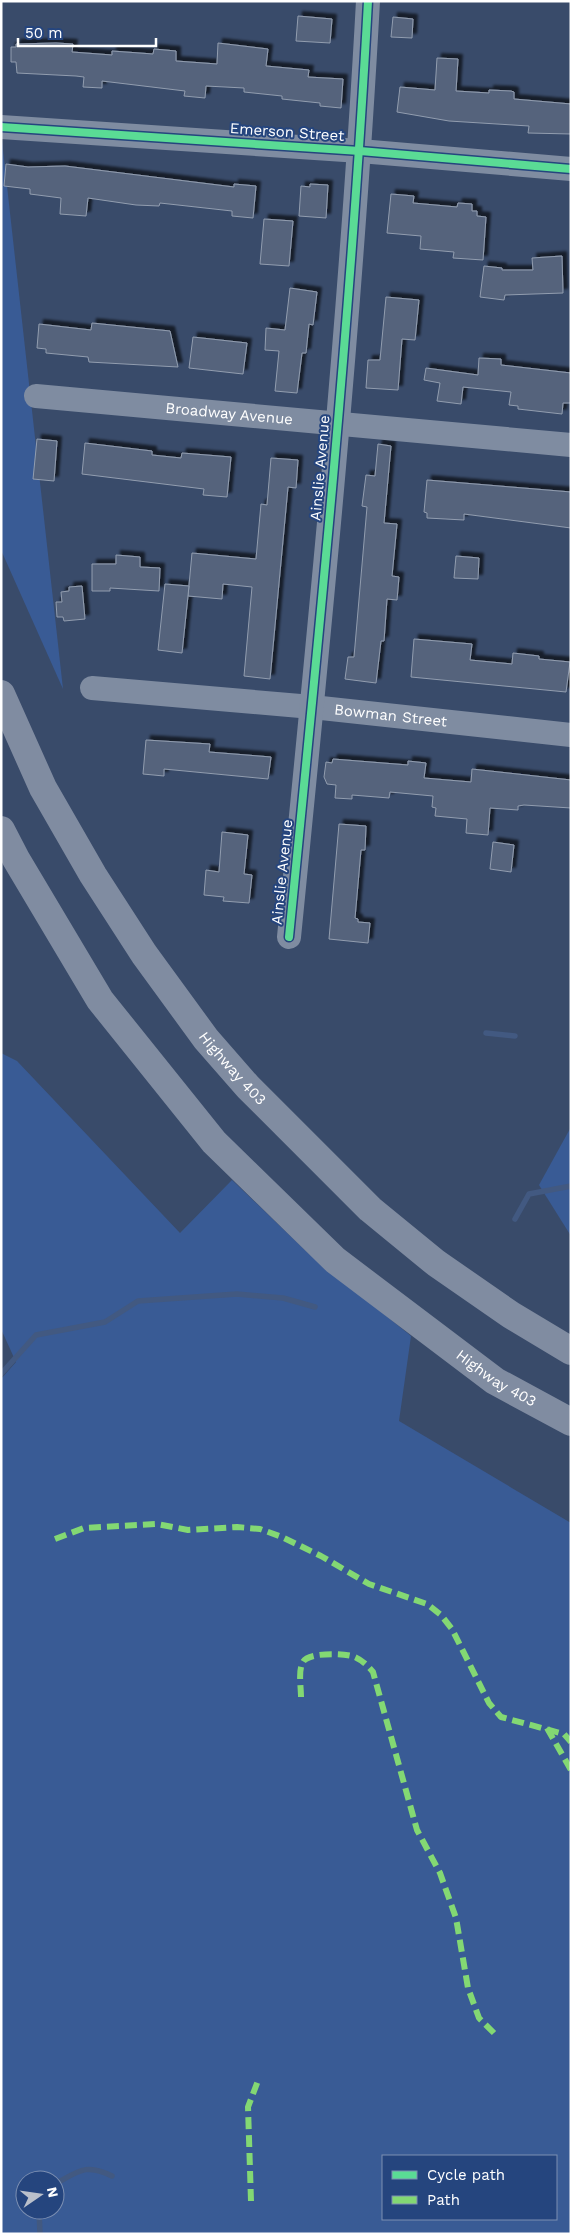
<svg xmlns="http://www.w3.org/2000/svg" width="572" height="2235" viewBox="0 0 572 2235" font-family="'Work Sans',sans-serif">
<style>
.green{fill:#395b95;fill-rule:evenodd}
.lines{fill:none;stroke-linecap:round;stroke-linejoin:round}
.stream{stroke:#425981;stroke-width:5.5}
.building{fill:#54637c;stroke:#929daf;filter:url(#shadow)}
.minor{stroke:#7f8ca1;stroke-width:24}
.highway{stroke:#808ca1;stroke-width:28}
.quiet{stroke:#83d873;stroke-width:6;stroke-dasharray:12 6;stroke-linecap:butt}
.cycleway-casing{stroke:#25457e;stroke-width:11}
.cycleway{stroke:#5adb95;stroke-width:8}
.labels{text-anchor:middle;stroke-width:4;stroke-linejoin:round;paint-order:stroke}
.street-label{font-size:15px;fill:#fff;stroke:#25457e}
</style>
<defs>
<filter id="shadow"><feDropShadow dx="4.5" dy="-4.5" stdDeviation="1" flood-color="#0009"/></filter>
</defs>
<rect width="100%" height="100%" fill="#394b6a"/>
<g class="green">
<polygon points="1,132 63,689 1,550"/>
<path d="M 1,1053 L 17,1061 L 180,1233 L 232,1180 L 307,1252 L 411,1336 L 399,1421 L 571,1523 L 571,2234 L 1,2234 L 1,1379 L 16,1362 L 1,1329 ZM 383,2156 L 556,2156 L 556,2219 L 383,2219 ZM 25,2180 L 55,2180 L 55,2210 L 25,2210 Z"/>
<polygon points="571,1127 571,1236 539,1185"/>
</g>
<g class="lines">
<g class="stream">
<polyline points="486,1033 515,1036"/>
<polyline points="515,1219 529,1194 571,1186"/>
<polyline points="1,1374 36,1335 105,1322 138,1301 237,1294 283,1298 315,1307"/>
<path d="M 55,2184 C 79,2171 86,2163 112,2176"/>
<polyline points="39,2210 40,2234"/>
</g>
</g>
<g class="building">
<polygon points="298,16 332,19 330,43 296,41"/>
<polygon points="393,17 413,19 412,38 391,37"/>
<polygon points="56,43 73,44 72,52 112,55 112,51 153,54 154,49 176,51 176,61 217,64 218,43 268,49 266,66 309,70 308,77 343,79 341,108 320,106 320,103 282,99 282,96 244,92 244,88 206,86 205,98 184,96 185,91 102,81 102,88 83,87 84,77 76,76 17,73 16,62 11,62 11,47 16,47 16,44"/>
<polygon points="437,58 458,59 456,91 489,93 489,90 511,91 514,92 514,99 571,104 571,134 528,133 529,126 449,121 397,112 400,87 435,90"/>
<polygon points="6,164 28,167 65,166 234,187 234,184 256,186 253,218 232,216 232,211 160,203 159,206 136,205 88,198 86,216 60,214 61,198 30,194 30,189 4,186"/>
<polygon points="310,184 328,185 326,218 299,216 301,186 310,187"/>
<polygon points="391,194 414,196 413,203 457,207 458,203 472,204 472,211 477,211 477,216 486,217 483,260 453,258 454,252 420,249 421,236 387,233"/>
<polygon points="264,219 293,221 289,266 260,264"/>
<polygon points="562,256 563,293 505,295 504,300 480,297 484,266 502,268 502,270 533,270 532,258"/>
<polygon points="290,288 317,292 313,325 309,324 306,353 302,353 297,393 275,391 279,351 265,350 266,328 285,330"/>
<polygon points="386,297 419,300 415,340 402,339 398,390 366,388 368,360 380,360"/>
<polygon points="92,323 170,331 178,367 89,362 88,357 46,353 46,349 37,348 39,324 91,330"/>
<polygon points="193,337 247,343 243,374 189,368"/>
<polygon points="479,358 501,359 501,365 571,373 571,403 563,403 562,414 518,409 518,406 509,405 511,392 463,387 461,404 437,401 440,383 424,380 426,368 478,375"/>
<polygon points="37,439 57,441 54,481 33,479"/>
<polygon points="85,443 152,451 152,455 181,458 182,453 231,457 227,497 203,495 204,489 82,474"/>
<polygon points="378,444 391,446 384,523 397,524 392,576 399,577 397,600 387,599 384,641 381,641 376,683 345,679 348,657 354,657 367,507 362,506 366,475 375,476"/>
<polygon points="271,458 298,460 296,488 288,487 270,679 244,676 252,587 223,584 222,599 188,596 192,553 256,559 261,504 267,505"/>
<polygon points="427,480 571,492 571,528 464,514 464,520 427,518 427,513 424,512"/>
<polygon points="116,555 140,557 140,567 160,568 159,591 110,588 110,591 92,591 92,564 116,564"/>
<polygon points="456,556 479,558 478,579 454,578"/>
<polygon points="165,584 189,586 182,653 158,650"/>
<polygon points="82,586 85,619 64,621 63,617 57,617 56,602 62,602 61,592 69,591 69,587"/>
<polygon points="414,639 472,644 470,660 512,664 513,653 539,656 539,659 570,662 566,692 411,677"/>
<polygon points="146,740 210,744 209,752 271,757 268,779 164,769 164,776 143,774"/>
<polygon points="333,759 408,765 408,761 426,763 424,778 471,782 472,769 571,780 571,808 524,805 518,806 518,810 490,808 488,835 466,833 467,819 435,816 436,808 432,807 433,796 390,792 389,798 352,795 352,799 335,798 336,785 327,784 324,777 326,762 332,763"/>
<polygon points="339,824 366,826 365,850 361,850 355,918 358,919 358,922 370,923 368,943 329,939"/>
<polygon points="222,832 248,835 244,874 252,875 249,903 223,901 224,897 204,895 206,870 219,872"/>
<polygon points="493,842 514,845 511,872 490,869"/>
</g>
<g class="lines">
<g class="minor">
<polyline points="1,127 360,151 571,169"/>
<path id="s1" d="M 36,396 L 571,445"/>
<path id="s2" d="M 92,688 L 312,707 L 571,735"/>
<path d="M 289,937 C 320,626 351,314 368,1"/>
</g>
<g class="highway">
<path id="s3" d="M 1,694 L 43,788 L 93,875 L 144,954 L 206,1039 L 248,1087 L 370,1209 L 436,1263 L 511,1315 L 571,1351"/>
<path id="s4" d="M 1,830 L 16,859 L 100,1000 L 214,1142 L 335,1260 L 495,1381 L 571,1422"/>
</g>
<g class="quiet">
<polyline points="55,1539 84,1528 157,1524 188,1530 237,1527 260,1529 282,1537 321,1556 369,1584 427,1604 441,1615 452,1629 489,1703 501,1717 564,1734 571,1742"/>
<path d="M 301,1697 C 301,1687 298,1670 303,1662 C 308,1652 345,1653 355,1657 C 362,1660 368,1666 373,1672 L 417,1830 L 440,1873 L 456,1918 L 468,1988 L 479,2018 L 498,2037"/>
<polyline points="547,1728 571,1770"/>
<polyline points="251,2201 248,2107 259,2078"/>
</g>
<g class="cycleway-casing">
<g id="cycleway">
<polyline points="1,127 360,151 571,169"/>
<path d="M 289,937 C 320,626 351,314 368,1"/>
</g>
</g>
<use href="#cycleway" class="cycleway"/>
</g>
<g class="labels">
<g class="street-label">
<text transform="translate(287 132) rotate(4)" y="5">Emerson Street</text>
<text dy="5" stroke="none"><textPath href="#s1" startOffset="194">Broadway Avenue</textPath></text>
<text transform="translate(320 468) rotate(-85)" y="5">Ainslie Avenue</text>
<text dy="5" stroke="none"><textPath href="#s2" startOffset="300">Bowman Street</textPath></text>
<text transform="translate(282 872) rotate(-84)" y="5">Ainslie Avenue</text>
<text dy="5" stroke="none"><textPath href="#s3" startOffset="442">Highway 403</textPath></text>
<text dy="5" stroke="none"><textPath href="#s4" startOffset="748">Highway 403</textPath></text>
</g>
</g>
<rect width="572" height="2235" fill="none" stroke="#ffffff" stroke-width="5"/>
<rect x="382" y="2155" width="175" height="65" fill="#25457e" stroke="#7c8fb2"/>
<rect x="392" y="2171" width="25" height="8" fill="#5adb95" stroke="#7c8fb2"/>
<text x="427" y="2180" font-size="15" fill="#ffffff">Cycle path</text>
<rect x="392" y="2196" width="25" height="8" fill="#83d873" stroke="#7c8fb2"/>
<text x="427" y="2205" font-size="15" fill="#ffffff">Path</text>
<g transform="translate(40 2195) rotate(77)"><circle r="24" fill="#25457e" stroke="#7c8fb2"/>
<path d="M0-4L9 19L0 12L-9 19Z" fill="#bac0cb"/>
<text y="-8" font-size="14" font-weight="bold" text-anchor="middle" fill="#ffffff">N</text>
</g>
<path d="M18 38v8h138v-8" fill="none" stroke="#ffffff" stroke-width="2.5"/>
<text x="25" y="38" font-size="15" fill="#ffffff" stroke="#25457e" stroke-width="4" paint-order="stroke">50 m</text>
</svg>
